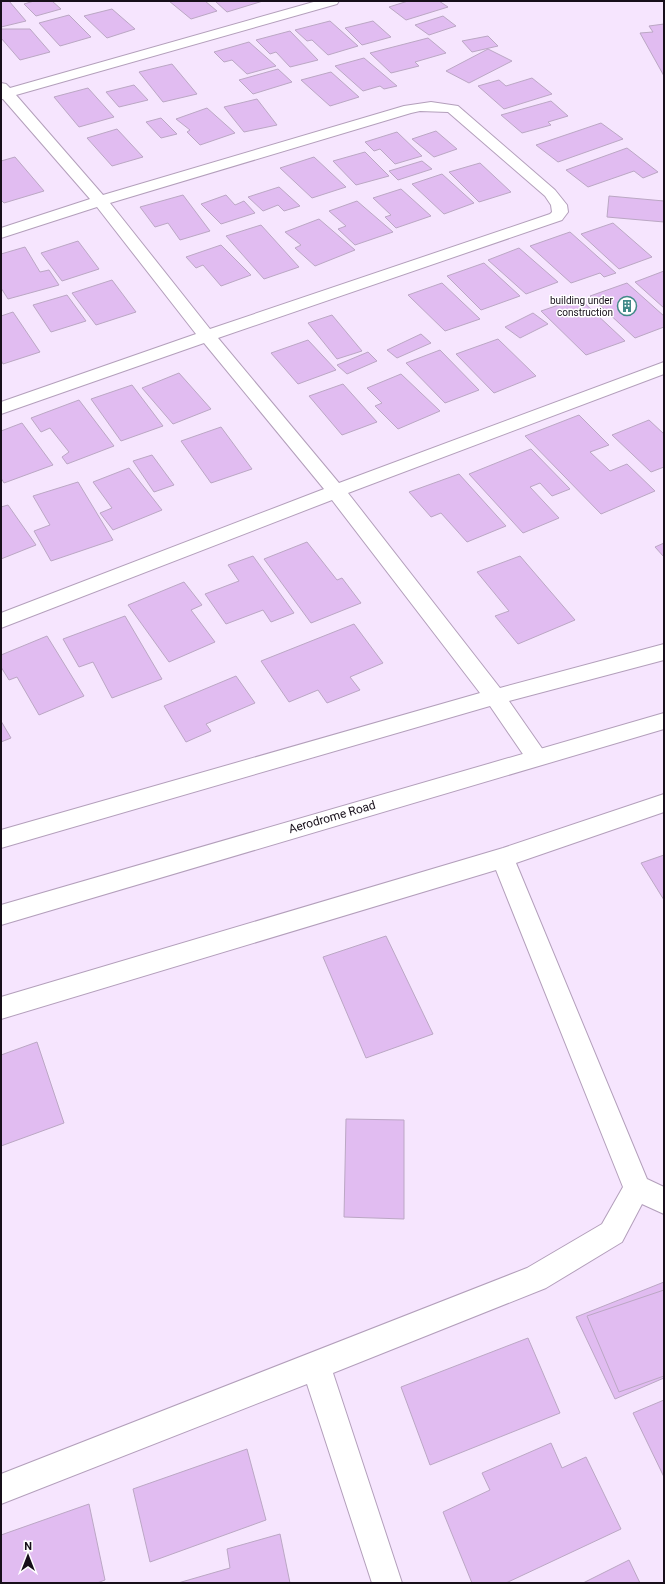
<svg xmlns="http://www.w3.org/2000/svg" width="665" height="1584" viewBox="0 0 665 1584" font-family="Roboto,sans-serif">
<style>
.building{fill:#e1bcf1;stroke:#bba7c4}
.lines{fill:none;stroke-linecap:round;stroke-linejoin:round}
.minor-casing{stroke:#b39fbb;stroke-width:2}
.tertiary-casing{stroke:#b39fbb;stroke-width:2}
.minor{fill:#fff;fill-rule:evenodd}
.tertiary{fill:#fff;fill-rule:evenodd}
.labels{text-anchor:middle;stroke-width:3;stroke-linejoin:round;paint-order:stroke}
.far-poi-label{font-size:10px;fill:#170f1a;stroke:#fff;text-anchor:end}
.street-label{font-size:12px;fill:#170f1a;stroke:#fff}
</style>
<rect width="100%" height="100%" fill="#f6e5fe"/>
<g class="building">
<polygon points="1,1 9,1 26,21 1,27"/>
<polygon points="34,1 52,1 61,9 36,16 24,4"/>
<polygon points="169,1 205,1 217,11 191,19"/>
<polygon points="215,1 263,1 227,12"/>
<polygon points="408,1 439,1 448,7 406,20 389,7"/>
<polygon points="112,9 135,29 107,38 84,16"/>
<polygon points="69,15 91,37 60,46 39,23"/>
<polygon points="443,16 456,26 429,35 415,25"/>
<polygon points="330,21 358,46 328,55 312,40 307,41 295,30"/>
<polygon points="373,21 391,37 362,45 345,28"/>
<polygon points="664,24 664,76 640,33 653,32 649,26"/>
<polygon points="1,29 30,29 50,52 20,60 1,38"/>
<polygon points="290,31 318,60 290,67 276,52 270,54 256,40"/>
<polygon points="488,36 498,46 472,52 462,41"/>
<polygon points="428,38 446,53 415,62 419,66 391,73 370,53"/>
<polygon points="249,42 276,66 247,74 232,60 224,62 214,52"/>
<polygon points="488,49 512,61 469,83 446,71"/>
<polygon points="364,58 397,86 384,89 380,86 363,91 335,66"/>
<polygon points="172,64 197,94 163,102 139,72"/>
<polygon points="278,69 292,82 253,94 239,80"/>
<polygon points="331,72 359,97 330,106 301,80"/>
<polygon points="532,78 552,94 504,109 478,86 499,80 506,86"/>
<polygon points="134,85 148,100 119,107 106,92"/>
<polygon points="88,88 114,117 79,127 54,97"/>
<polygon points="257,99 277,125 244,132 224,107"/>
<polygon points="551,101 568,116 548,122 551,125 522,133 501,115"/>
<polygon points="207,108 235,133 200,145 187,132 190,130 176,119"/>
<polygon points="161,118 177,134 161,138 146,122"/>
<polygon points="601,123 623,139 558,162 536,145"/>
<polygon points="117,129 143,157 112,166 87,138"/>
<polygon points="436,131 457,149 434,157 412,139"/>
<polygon points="397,132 422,156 395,164 380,149 374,151 365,142"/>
<polygon points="627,148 658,172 643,178 634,171 588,187 566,170"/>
<polygon points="365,152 389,176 356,185 333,161"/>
<polygon points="15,157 44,191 4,203 1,200 1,161"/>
<polygon points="314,157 346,187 312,198 280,168"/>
<polygon points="422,161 432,169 398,180 389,171"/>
<polygon points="480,163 511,192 479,202 449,172"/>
<polygon points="442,174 474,203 444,214 412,184"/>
<polygon points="279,187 300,206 284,211 278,205 263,211 248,197"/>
<polygon points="401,189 431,216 396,228 385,217 391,215 373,198"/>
<polygon points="183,195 210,231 180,240 168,223 155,227 140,207"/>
<polygon points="226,195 235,205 244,201 255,213 221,224 201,204"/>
<polygon points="609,196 664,201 664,222 607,217"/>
<polygon points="357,201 393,232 355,245 338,229 346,226 329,211"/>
<polygon points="319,219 355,250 315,266 295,248 301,245 285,232"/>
<polygon points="613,223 652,257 619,269 581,234"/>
<polygon points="261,225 299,267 264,279 226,236"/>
<polygon points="570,232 616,273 604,277 600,273 571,283 530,246"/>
<polygon points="78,241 99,269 62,281 41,253"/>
<polygon points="221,245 251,275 221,286 203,265 196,268 186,257"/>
<polygon points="25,247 40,272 49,270 59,285 8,299 1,288 1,254"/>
<polygon points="519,248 558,282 526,294 488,260"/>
<polygon points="484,263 520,296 481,310 447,276"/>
<polygon points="664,271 664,308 635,282"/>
<polygon points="112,280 136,312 96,325 72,293"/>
<polygon points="442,283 480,319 445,331 408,295"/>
<polygon points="627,283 664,316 664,327 635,338 590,296"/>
<polygon points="67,295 86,321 51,332 33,305"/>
<polygon points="579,298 625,341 586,355 541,311"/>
<polygon points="13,312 40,352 3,364 1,360 1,316"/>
<polygon points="533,313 548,324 520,338 505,327"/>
<polygon points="332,315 362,351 337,359 308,323"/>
<polygon points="421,334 431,343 397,358 387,350"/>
<polygon points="498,339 536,376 494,393 456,354"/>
<polygon points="308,340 336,370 298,384 271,353"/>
<polygon points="440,350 479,390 445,403 406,363"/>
<polygon points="368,352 377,361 347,374 337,365"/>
<polygon points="179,373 211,409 173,424 142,388"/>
<polygon points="401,374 440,411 398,429 375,406 382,403 367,388"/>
<polygon points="343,384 377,422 342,435 309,396"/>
<polygon points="132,385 163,426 121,441 91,399"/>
<polygon points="79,400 114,446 67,464 62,457 69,452 50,428 41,432 31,418"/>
<polygon points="579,415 609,445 590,452 610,471 627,464 655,491 601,514 525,436"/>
<polygon points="649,420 664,434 664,467 651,472 612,435"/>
<polygon points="22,423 53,465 4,483 1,478 1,431"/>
<polygon points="221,427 252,469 211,483 181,441"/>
<polygon points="531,449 570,489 552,496 540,483 530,487 559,518 523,533 469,474"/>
<polygon points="152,455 174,485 154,492 133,461"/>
<polygon points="129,468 162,510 113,530 100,513 112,508 93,482"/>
<polygon points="459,474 506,526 467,542 441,513 431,517 409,492"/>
<polygon points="78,482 113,540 51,561 34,531 50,525 33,496"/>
<polygon points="8,505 36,545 1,559 1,507"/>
<polygon points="307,542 337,580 342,578 361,603 311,623 264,559"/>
<polygon points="664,543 664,557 655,547"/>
<polygon points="253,556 294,613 271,622 263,610 226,624 205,594 239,581 228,565"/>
<polygon points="520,556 575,620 518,644 495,616 509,611 477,572"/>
<polygon points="184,582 202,605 191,610 215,642 169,662 128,605"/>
<polygon points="125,616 162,679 112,698 93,662 79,667 63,639"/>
<polygon points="354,624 383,663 350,677 360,690 327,703 318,690 289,702 261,661"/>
<polygon points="47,636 84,696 39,715 17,677 9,680 1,667 1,655"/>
<polygon points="236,676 255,703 206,724 211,731 186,742 164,706"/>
<polygon points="1,721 11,738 1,742"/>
<polygon points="664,855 664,900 641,863"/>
<polygon points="386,936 433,1034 366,1058 323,957"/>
<polygon points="37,1042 64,1123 1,1146 1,1055"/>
<polygon points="346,1119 404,1120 404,1219 344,1217"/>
<polygon points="664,1282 664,1378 615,1399 576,1317"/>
<polygon points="664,1290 664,1376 619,1392 587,1316"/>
<polygon points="528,1338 560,1413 430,1465 401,1387"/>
<polygon points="664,1400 664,1477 633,1413"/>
<polygon points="551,1443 562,1468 586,1457 621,1529 506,1583 472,1583 443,1512 490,1490 482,1473"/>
<polygon points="247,1449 266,1520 150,1562 133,1489"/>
<polygon points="89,1504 105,1580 97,1583 1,1583 1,1535"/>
<polygon points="280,1534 290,1583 178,1583 230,1568 227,1549"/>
<polygon points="629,1560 640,1583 583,1583"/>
</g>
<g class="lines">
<g class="minor-casing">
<g id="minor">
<path d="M 317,1 L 339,1 L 337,4 L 16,95 L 103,195 L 404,106 L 431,102 L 458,106 L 555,190 L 567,205 L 568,212 L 562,220 L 218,338 L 339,483 L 664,362 L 664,374 L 348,493 L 500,688 L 664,644 L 664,660 L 509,701 L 548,757 L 545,763 L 537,766 L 529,763 L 490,706 L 1,848 L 1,830 L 480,693 L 332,500 L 1,628 L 1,613 L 324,489 L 204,343 L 1,414 L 1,402 L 196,334 L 97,207 L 1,238 L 1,228 L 90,199 L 3,99 L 1,99 L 1,83 L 6,84 L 10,88 ZM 420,111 L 448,112 L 545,196 L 551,205 L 552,212 L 550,214 L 210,329 L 110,203 L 411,113 Z"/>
<polygon points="664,794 664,812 516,863 647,1179 664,1187 664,1214 642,1204 622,1242 546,1288 333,1373 402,1583 372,1583 307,1384 1,1504 1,1474 527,1268 602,1224 623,1187 496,870 1,1019 1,997 503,848"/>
</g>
</g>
<g class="tertiary-casing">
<polygon id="tertiary" points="664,713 664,729 1,925 1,905"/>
</g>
<use href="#minor" class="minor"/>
<use href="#tertiary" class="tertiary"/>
</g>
<defs>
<g id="building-ring" transform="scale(1)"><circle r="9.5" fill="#fff" stroke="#418987" stroke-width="1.5"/><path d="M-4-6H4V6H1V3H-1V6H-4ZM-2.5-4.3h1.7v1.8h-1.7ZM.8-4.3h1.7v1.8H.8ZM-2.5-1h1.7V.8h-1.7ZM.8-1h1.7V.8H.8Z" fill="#418987"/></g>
</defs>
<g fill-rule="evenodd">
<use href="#building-ring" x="627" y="306"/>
</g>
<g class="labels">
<g class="far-poi-label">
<text x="613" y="304">building under<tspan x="613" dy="12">construction</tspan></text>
</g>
<g class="street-label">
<text transform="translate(332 817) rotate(-16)" y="4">Aerodrome Road</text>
</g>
</g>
<rect width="665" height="1584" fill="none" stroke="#170f1a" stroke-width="4"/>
<g transform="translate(28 1556)" stroke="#ffffff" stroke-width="3" paint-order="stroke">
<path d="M0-3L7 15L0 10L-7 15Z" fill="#170f1a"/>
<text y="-6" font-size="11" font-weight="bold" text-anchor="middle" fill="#170f1a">N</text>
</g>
</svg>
